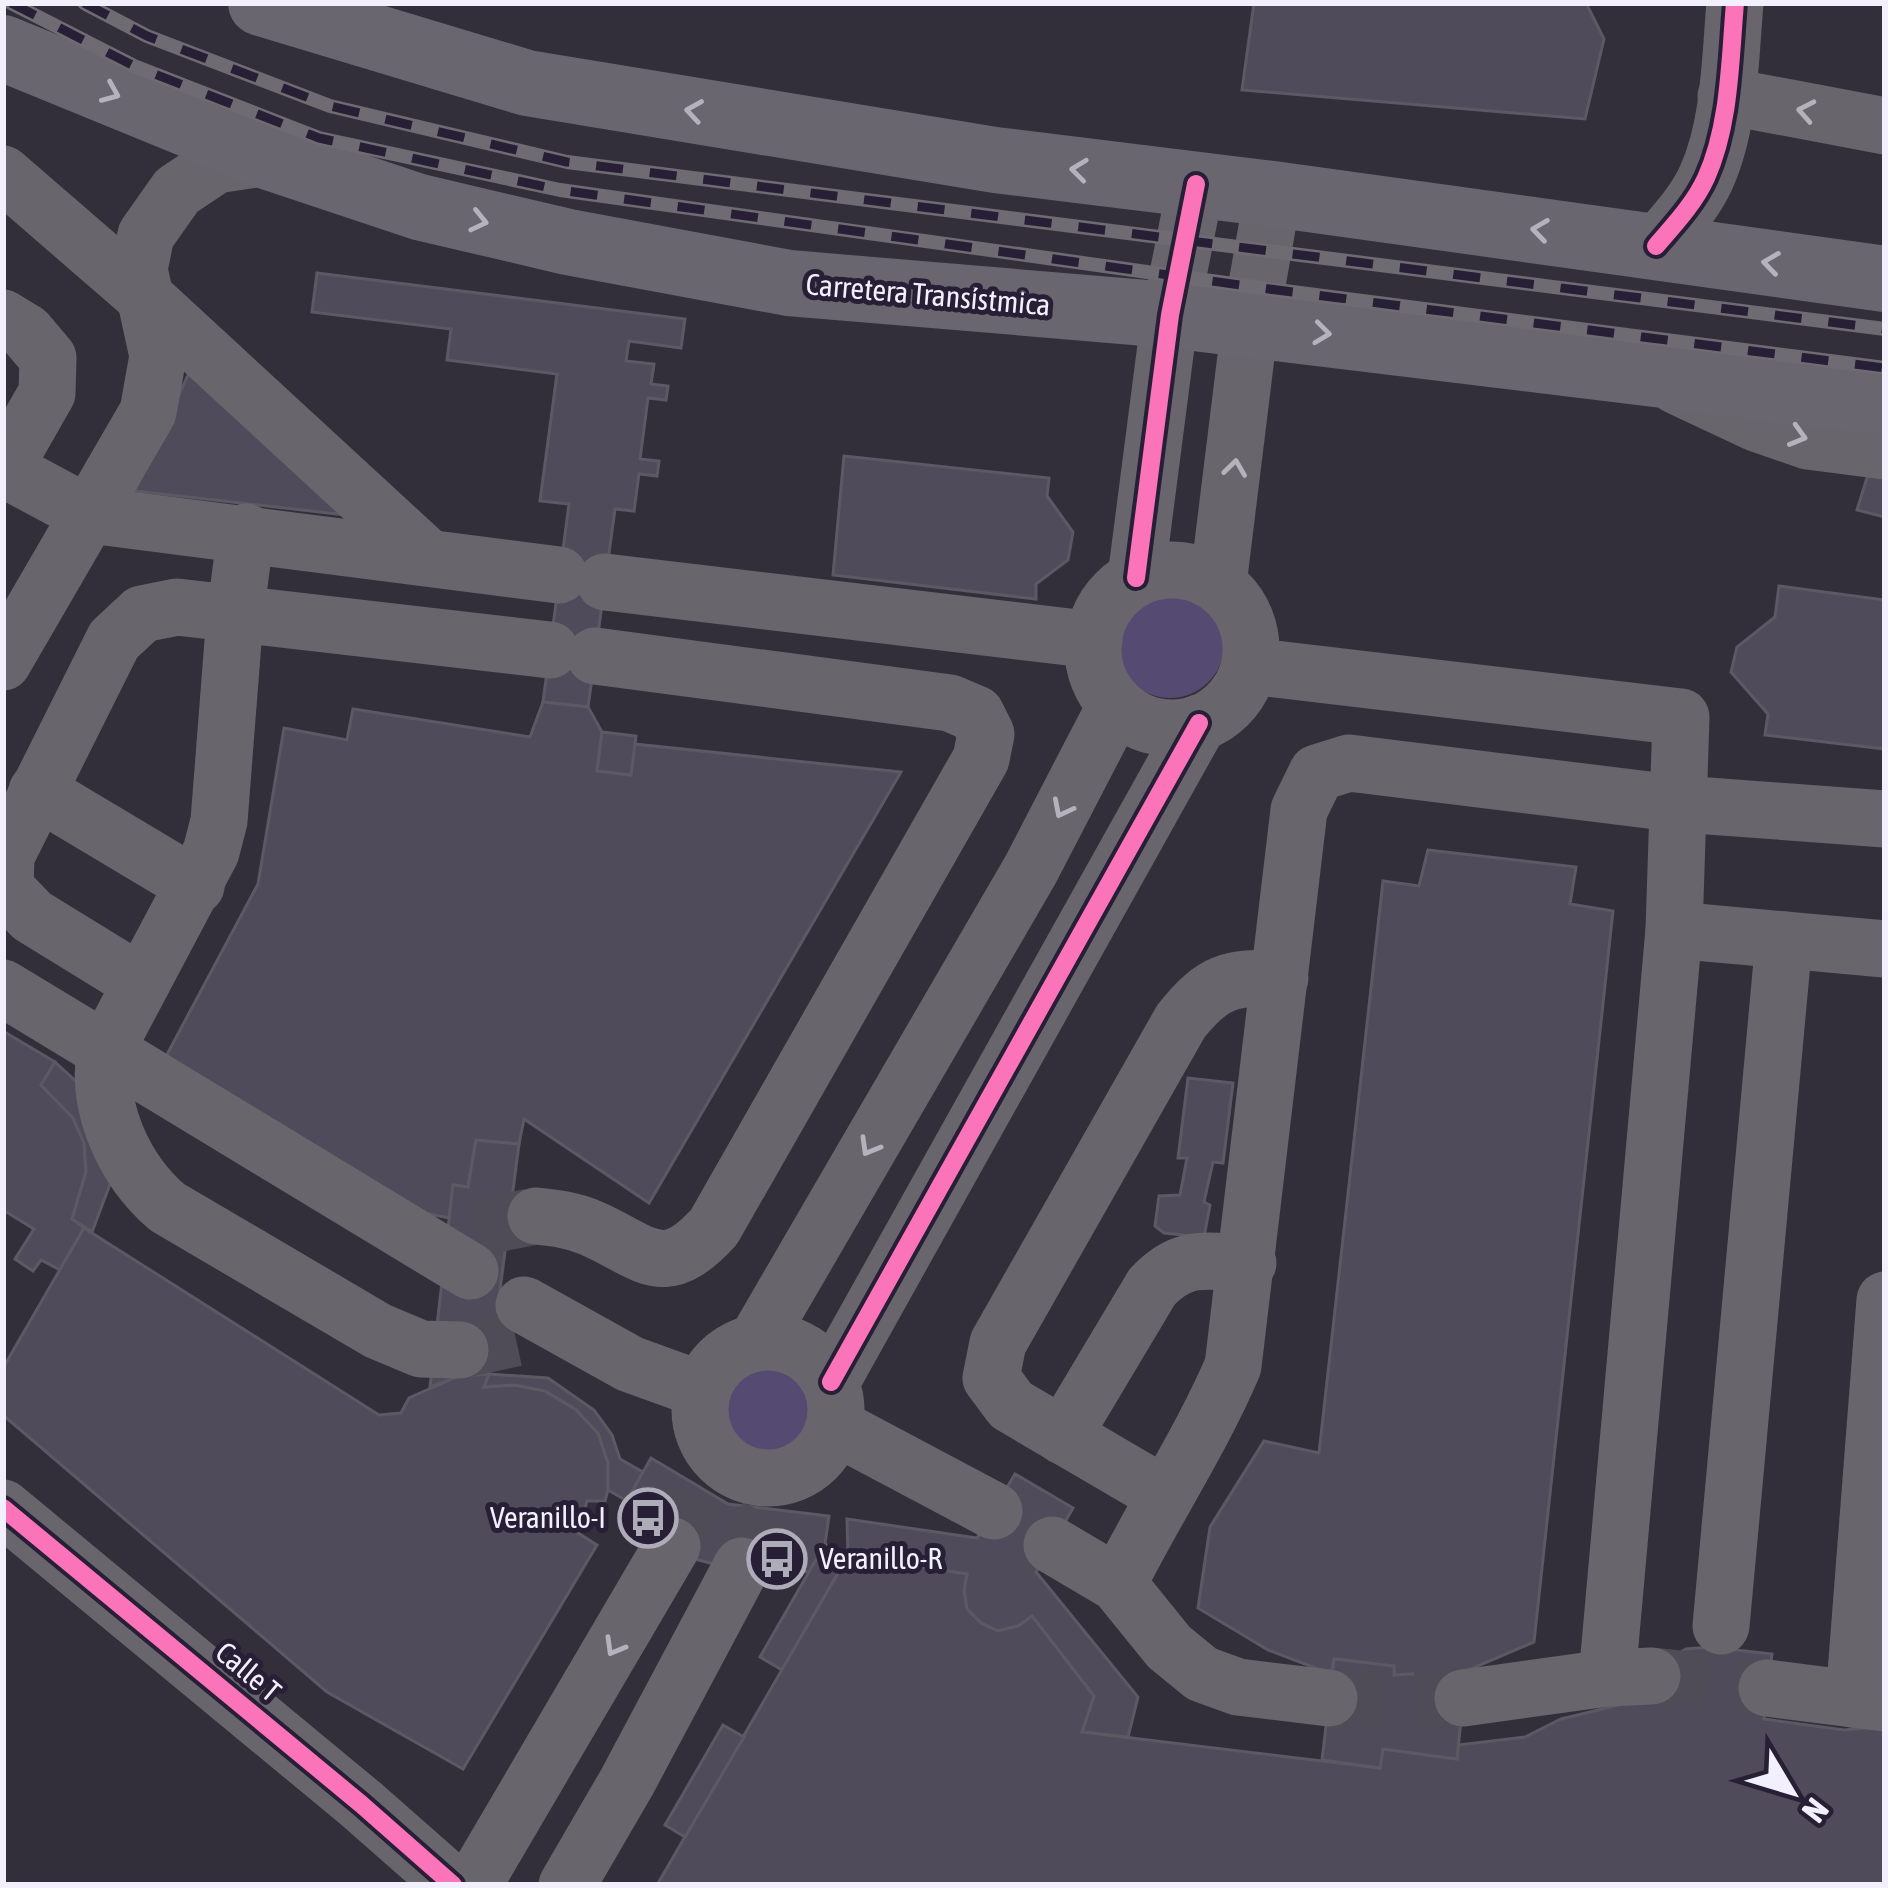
<svg xmlns="http://www.w3.org/2000/svg" width="1888" height="1888" viewBox="0 0 1888 1888" font-family="'Asap Condensed',sans-serif">
<style>
.green{fill:#554a71}
.building{fill:#504b5a;stroke:#5b5963;stroke-width:3}
.lines{fill:none;stroke-linecap:round;stroke-linejoin:round}
.minor-tunnel{stroke:#4f4c58;stroke-width:57;stroke-dasharray:57 28;stroke-linecap:butt}
.minor{stroke:#68666c;stroke-width:57}
.major{stroke:#696670;stroke-width:66}
.rail-casing{stroke:#6e6b72;stroke-width:14}
.rail{stroke:#261f36;stroke-width:9;stroke-dasharray:27;stroke-linecap:butt}
.cycleway-casing{stroke:#261f36;stroke-width:26}
.cycleway{stroke:#fb73b8;stroke-width:18}
.oneway{stroke:#b5b2be}
.oneway2{stroke:#b4b2bc}
.labels{text-anchor:middle;stroke-width:10;stroke-linejoin:round;paint-order:stroke}
.street-label{font-size:30px;fill:#f3f0fd;stroke:#261f36}
.poi-label{font-size:30px;fill:#f3f0fd;stroke:#261f36;text-anchor:end}
</style>
<rect width="100%" height="100%" fill="#322f3b"/>
<g class="green">
<circle cx="1170" cy="644" r="54"/>
<circle cx="768" cy="1409" r="53"/>
</g>
<g class="building">
<polygon points="1254,3 1586,3 1604,39 1585,119 1242,90"/>
<polygon points="317,273 685,319 681,348 629,341 626,361 654,364 651,384 668,386 666,400 648,398 640,459 659,461 657,476 639,474 634,511 615,509 588,707 543,702 569,504 540,501 557,374 447,360 451,329 312,312"/>
<polygon points="189,373 346,515 135,491"/>
<polygon points="844,456 1049,478 1047,496 1073,532 1068,560 1036,584 1036,599 833,575"/>
<polygon points="1869,471 1885,475 1885,517 1857,510"/>
<polygon points="1779,586 1885,600 1885,749 1765,735 1768,714 1731,672 1737,647 1775,617"/>
<polygon points="543,702 588,707 602,732 597,771 631,775 634,744 901,772 649,1203 524,1119 519,1144 476,1140 468,1187 453,1185 449,1218 390,1206 163,1062 258,884 284,728 347,740 353,709 530,737"/>
<polygon points="602,732 636,736 631,775 597,771"/>
<polygon points="1428,850 1576,867 1570,904 1613,911 1534,1642 1466,1671 1394,1675 1394,1666 1334,1659 1331,1674 1268,1650 1198,1608 1210,1527 1264,1441 1319,1453 1383,881 1419,886"/>
<polygon points="3,1031 55,1062 41,1085 73,1118 84,1143 86,1172 72,1219 84,1228 60,1270 41,1260 33,1271 15,1259 34,1229 3,1210"/>
<polygon points="55,1062 92,1096 112,1179 92,1232 72,1219 86,1172 84,1143 73,1118 41,1085"/>
<polygon points="1188,1078 1233,1083 1223,1163 1213,1162 1204,1202 1210,1205 1204,1237 1164,1233 1155,1226 1159,1196 1180,1195 1187,1158 1178,1158"/>
<polygon points="476,1140 519,1144 489,1374 459,1376 430,1387 453,1185 468,1187"/>
<polygon points="84,1228 379,1415 401,1413 409,1398 459,1376 489,1374 484,1387 515,1385 545,1391 575,1409 598,1433 608,1463 608,1490 605,1501 587,1501 578,1533 597,1545 463,1769 327,1692 3,1415 3,1368"/>
<polygon points="489,1374 548,1378 594,1410 612,1435 620,1459 643,1472 627,1501 608,1490 608,1463 598,1433 575,1409 545,1391 515,1385 484,1387"/>
<polygon points="651,1458 728,1504 829,1516 825,1544 809,1572 725,1567 695,1559 619,1514"/>
<polygon points="1015,1474 1073,1508 1036,1572 1138,1697 1128,1737 1082,1732 1094,1696 1032,1616 1018,1626 998,1631 981,1623 967,1609 964,1590 967,1574 848,1556 847,1519 977,1538"/>
<polygon points="825,1544 848,1556 782,1670 760,1657"/>
<polygon points="848,1556 967,1574 964,1590 967,1609 981,1623 998,1631 1018,1626 1032,1616 1094,1696 1082,1732 1380,1768 1383,1749 1457,1759 1458,1745 1525,1737 1561,1719 1619,1705 1665,1661 1686,1649 1710,1647 1772,1654 1764,1719 1844,1730 1885,1726 1885,1885 657,1885"/>
<polygon points="1334,1659 1394,1666 1394,1675 1466,1671 1457,1759 1383,1749 1380,1768 1322,1760"/>
<polygon points="723,1725 744,1737 685,1837 665,1825"/>
</g>
<g class="lines">
<g class="minor-tunnel">
<polyline points="475,1228 536,1216"/>
<polyline points="460,1350 520,1337"/>
<polyline points="672,1546 700,1487"/>
<polyline points="742,1566 777,1498"/>
<polyline points="1652,1676 1767,1688"/>
<polyline points="1329,1698 1463,1698"/>
</g>
<g class="minor">
<polyline points="1726,96 1885,126"/>
<polyline points="3,174 145,297 425,555"/>
<path d="M 1656,246 C 1674,225 1694,204 1706,178 C 1730,125 1730,60 1735,3"/>
<polyline points="3,318 26,332 48,358 47,393 3,470"/>
<polyline points="1677,386 1756,423 1808,441 1885,451"/>
<polyline points="4,469 90,515 559,575"/>
<path d="M 246,532 L 235,616 L 219,821 L 211,852 L 105,1052 C 96,1108 124,1170 167,1207 L 378,1331 L 421,1349 L 460,1350"/>
<circle cx="1172" cy="649" r="79"/>
<polyline points="1136,578 1170,315 1196,184"/>
<polyline points="605,582 1094,640"/>
<polyline points="1218,584 1250,324 1273,194"/>
<polyline points="3,662 148,412 158,356 139,269 146,235 177,191 216,165 269,157"/>
<polyline points="1250,666 1681,717 1674,930 1607,1678"/>
<polyline points="37,791 196,886"/>
<polyline points="1674,930 1885,949"/>
<polyline points="141,983 32,916 5,888 6,856 114,640 142,614 177,607 550,650"/>
<polyline points="3,988 470,1271"/>
<path d="M 536,1216 C 555,1218 573,1220 591,1228 C 646,1252 663,1283 714,1227 L 981,759 L 986,734 L 976,714 L 950,703 L 595,656"/>
<polyline points="524,1305 630,1364 702,1390"/>
<circle cx="768" cy="1410" r="68"/>
<polyline points="756,1342 1031,869 1116,705"/>
<polyline points="831,1382 1199,723"/>
<polyline points="834,1426 994,1511"/>
<path d="M 1063,1436 L 1152,1287 C 1183,1254 1205,1261 1248,1263"/>
<path d="M 1163,1494 L 1011,1405 L 991,1378 L 998,1343 L 1181,1021 C 1214,980 1229,978 1280,978"/>
<polyline points="3,1508 361,1804 453,1885"/>
<polyline points="1052,1545 1118,1584 1169,1647 1202,1674 1238,1687 1329,1698"/>
<path d="M 1118,1584 C 1155,1510 1201,1441 1233,1366 L 1299,810 L 1317,773 L 1349,763 L 1681,804 L 1885,819"/>
<polyline points="1721,1626 1784,940"/>
<polyline points="1767,1688 1885,1703"/>
<polyline points="1463,1698 1607,1678 1652,1676"/>
<polyline points="1854,1699 1885,1300"/>
<polyline points="473,1885 672,1546"/>
<polyline points="567,1885 627,1782 742,1566"/>
</g>
<g class="major">
<polyline points="261,3 527,83 995,160 1273,194 1885,279"/>
<polyline points="3,48 269,157 419,207 568,242 789,283 1170,315 1885,402"/>
</g>
<g class="rail-casing">
<g id="rail">
<polyline points="11,3 134,66 319,138 560,190 1269,289 1885,368"/>
<polyline points="84,3 147,36 330,106 567,162 1885,329"/>
</g>
</g>
<use href="#rail" class="rail"/>
<g class="cycleway-casing">
<g id="cycleway">
<path d="M 1656,246 C 1674,225 1694,204 1706,178 C 1730,125 1730,60 1735,3"/>
<polyline points="1136,578 1170,315 1196,184"/>
<polyline points="831,1382 1199,723"/>
<polyline points="3,1508 361,1804 453,1885"/>
</g>
</g>
<use href="#cycleway" class="cycleway"/>
</g>
<defs><path id="oneway-chevron" d="M-2-3.5L2.5 0L-2 3.5" fill="none" stroke-width="1.6" stroke-linecap="round" stroke-linejoin="round" transform="scale(3)"/></defs>
<g class="oneway">
<use href="#oneway-chevron" transform="translate(111 93) rotate(23)"/>
<use href="#oneway-chevron" transform="translate(694 111) rotate(-171)"/>
<use href="#oneway-chevron" transform="translate(1079 170) rotate(-173)"/>
<use href="#oneway-chevron" transform="translate(479 221) rotate(13)"/>
<use href="#oneway-chevron" transform="translate(1540 230) rotate(-172)"/>
<use href="#oneway-chevron" transform="translate(1771 263) rotate(-172)"/>
<use href="#oneway-chevron" transform="translate(1322 333) rotate(7)"/>
</g>
<g class="oneway2">
<use href="#oneway-chevron" transform="translate(1806 111) rotate(-169)"/>
<use href="#oneway-chevron" transform="translate(1798 436) rotate(16)"/>
<use href="#oneway-chevron" transform="translate(1235 468) rotate(-82)"/>
<use href="#oneway-chevron" transform="translate(1062 809) rotate(117)"/>
<use href="#oneway-chevron" transform="translate(869 1147) rotate(120)"/>
<use href="#oneway-chevron" transform="translate(614 1647) rotate(120)"/>
</g>
<defs>
<g id="bus-ring" transform="scale(3)"><circle r="9.5" fill="#261f36" stroke="#afacb9" stroke-width="1.5"/><path d="M-5-6H5V4H4V6H2V4H-2V6H-4V4H-5ZM-3.5-4V0h7V-4ZM-3.5 1.2v1.5H-2V1.2ZM2 1.2v1.5H3.5V1.2Z" fill="#afacb9"/></g>
</defs>
<g fill-rule="evenodd">
<use href="#bus-ring" x="648" y="1518"/>
<use href="#bus-ring" x="777" y="1559"/>
</g>
<g class="labels">
<g class="street-label">
<text transform="translate(928 295) rotate(5)" y="10">Carretera Transístmica</text>
<text transform="translate(248 1672) rotate(40)" y="10">Calle T</text>
</g>
<g class="poi-label">
<text x="606" y="1528">Veranillo-I</text>
<text x="819" y="1569" text-anchor="start">Veranillo-R</text>
</g>
</g>
<rect width="1888" height="1888" fill="none" stroke="#f3f0fd" stroke-width="12"/>
<g transform="translate(1792 1792) rotate(128)" stroke="#261f36" stroke-width="9" paint-order="stroke">
<path d="M0-9L21 45L0 30L-21 45Z" fill="#f3f0fd"/>
<text y="-18" font-size="33" font-weight="bold" text-anchor="middle" fill="#f3f0fd">N</text>
</g>
</svg>
